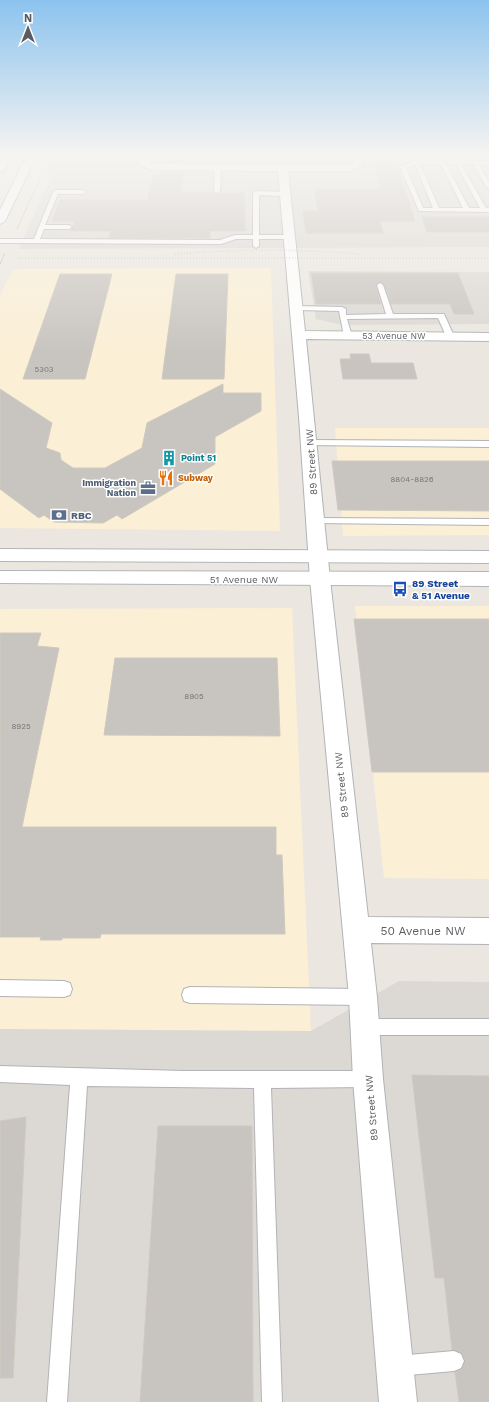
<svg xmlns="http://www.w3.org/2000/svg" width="489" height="1402" viewBox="0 0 489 1402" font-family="'Work Sans',sans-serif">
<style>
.commercial{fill:#fbefd5}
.industrial{fill:#dcd9d4}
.building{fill:#c8c4bf;stroke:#cfc9bf}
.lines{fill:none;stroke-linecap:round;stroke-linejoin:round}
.service-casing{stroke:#b1b3b7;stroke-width:2}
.minor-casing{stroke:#b1b3b7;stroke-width:2}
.secondary-casing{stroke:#b2b5ba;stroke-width:2}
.path{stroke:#98c1a0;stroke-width:1;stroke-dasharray:2 1;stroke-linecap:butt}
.service{fill:#fff;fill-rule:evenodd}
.minor{fill:#fff;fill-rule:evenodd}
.secondary{fill:#fff;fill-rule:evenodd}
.rail{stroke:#afb0b0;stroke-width:1.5;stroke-dasharray:0.5 2.5;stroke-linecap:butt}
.labels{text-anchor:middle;stroke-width:3;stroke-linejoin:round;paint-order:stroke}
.number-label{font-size:8px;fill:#757678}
.far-street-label{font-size:9px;fill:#595c60;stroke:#fff}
.far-culture-label{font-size:9px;font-weight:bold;fill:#0d838f;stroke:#fff;text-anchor:start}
.far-food-label{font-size:9px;font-weight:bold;fill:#c56008;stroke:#fff;text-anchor:start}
.far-service-label{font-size:9px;font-weight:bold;fill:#4e5e75;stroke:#fff;text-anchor:end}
.street-label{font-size:10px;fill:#595c60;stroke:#fff}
.service-label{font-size:10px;font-weight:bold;fill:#4e5e75;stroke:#fff;text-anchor:start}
.transit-label{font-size:10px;font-weight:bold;fill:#164399;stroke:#fff;text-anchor:start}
.near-street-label{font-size:12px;fill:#595c60;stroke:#fff}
</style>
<rect width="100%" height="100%" fill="#ebe7e0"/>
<g class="commercial">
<polygon points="271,268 280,531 0,528 0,295 13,269"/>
<polygon points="335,428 489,428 489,535 343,536"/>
<polygon points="355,606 489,606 489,879 384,878"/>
<polygon points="292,608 311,1031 0,1029 0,609"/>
</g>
<g class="industrial">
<polygon points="53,157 489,157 489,247 19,249 52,174 45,174"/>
<polygon points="308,271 489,272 489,324 343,325 316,319"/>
<polygon points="399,981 489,982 489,1402 0,1402 0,1029 311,1031"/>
</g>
<g class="building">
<polygon points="162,157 186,157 185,163 162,163"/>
<polygon points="372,157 394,157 415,221 380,221 383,233 306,233 303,211 318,211 315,189 381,189"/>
<polygon points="160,172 184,172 181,192 213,192 216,194 244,193 245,231 210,231 210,238 109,238 111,231 71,231 75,221 52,221 60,200 148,200 153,174 160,174"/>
<polygon points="422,217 489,217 489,232 427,232"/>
<polygon points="311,273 458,273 474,314 454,314 450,304 391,304 384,285 381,282 376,285 381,304 316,304"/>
<polygon points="60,274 112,274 85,379 23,379"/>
<polygon points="176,274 228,274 224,379 162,379"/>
<polygon points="350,354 369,354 371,363 413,363 417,379 343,379 340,359 351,359"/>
<polygon points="223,384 223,393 261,393 261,411 215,437 215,464 122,519 117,515 103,523 54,522 44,515 39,518 0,489 0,389 52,423 46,448 60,453 61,460 73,468 105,468 142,448 147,423"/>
<polygon points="332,461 489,461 489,511 338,510"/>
<polygon points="354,619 489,619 489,772 372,772"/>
<polygon points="0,633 41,633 37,646 59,648 22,827 276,827 276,855 282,855 285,934 101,934 100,938 62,938 62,940 40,940 41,937 0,937"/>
<polygon points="115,658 277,658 280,736 104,735"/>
<polygon points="412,1075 489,1076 489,1402 459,1402 455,1372 462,1369 465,1360 462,1353 452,1350 444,1278 435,1278"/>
<polygon points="26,1117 13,1378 0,1378 0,1121"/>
<polygon points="158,1126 252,1126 253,1402 140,1402"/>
</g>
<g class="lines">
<g class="service-casing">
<g id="service">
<path d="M 413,157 L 419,157 L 419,160 L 489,161 L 489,165 L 478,164 L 489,182 L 489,188 L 486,186 L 473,164 L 461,164 L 486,208 L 489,208 L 489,212 L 419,211 L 400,167 L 414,161 ZM 415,164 L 433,208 L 423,208 L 406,168 ZM 420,164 L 441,164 L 463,208 L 439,208 ZM 446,164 L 456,164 L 480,208 L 469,208 Z"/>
<polygon points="218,166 221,168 220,191 217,193 214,191 215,168"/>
<polygon points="56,190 83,190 86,192 83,194 58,194 45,225 69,225 72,227 69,229 44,229 40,239 220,240 235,235 253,235 253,193 256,191 286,192 289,194 286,196 259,195 259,235 290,235 293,237 290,239 259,239 259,246 256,248 253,246 253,239 236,239 221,244 0,243 0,239 34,239 53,192"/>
<polygon points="380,283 383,285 393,314 444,314 454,336 453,338 447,338 438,318 347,319 352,336 348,338 344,336 339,311 297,310 293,308 297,306 342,307 346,309 346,315 386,314 377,285"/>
<polygon points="309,440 489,441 489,447 306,445 305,443 306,441"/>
<polygon points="315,518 489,519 489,525 312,523 310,521"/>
<polygon points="0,980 64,981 70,983 72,989 70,995 64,997 0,996"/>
<polygon points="190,987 363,989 369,991 371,997 369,1003 363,1005 190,1003 184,1001 182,995 184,989"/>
<polygon points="365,1019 489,1019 489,1035 365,1035 359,1033 357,1027 359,1021"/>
<polygon points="0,1066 184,1071 368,1071 374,1073 376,1079 374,1085 368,1087 271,1088 282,1402 262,1402 254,1088 87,1086 67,1402 47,1402 70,1085 0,1082"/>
<polygon points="454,1351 461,1354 464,1361 461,1368 454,1371 397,1376 390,1373 387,1366 390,1359 397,1356"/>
</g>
</g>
<g class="minor-casing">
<polygon id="minor" points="141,157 151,157 149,163 152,164 347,165 354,162 354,157 364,157 362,166 348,171 288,171 305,331 489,333 489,341 306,339 330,579 368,917 489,918 489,944 371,943 377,997 383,1079 417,1402 379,1402 353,1079 349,997 310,579 299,417 278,171 151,170 139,164"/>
</g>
<g class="secondary-casing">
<g id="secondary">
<polygon points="2,157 12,157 3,171 0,172 0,161"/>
<polygon points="26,157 36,157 5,221 0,224 0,210"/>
<polygon points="0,549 489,551 489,563 0,561"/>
<polygon points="0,571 489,572 489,586 0,583"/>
</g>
</g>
<g class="path">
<polyline points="17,229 50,157"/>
<polyline points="0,264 5,253"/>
</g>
<use href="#service" class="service"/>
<use href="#minor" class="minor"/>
<use href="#secondary" class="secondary"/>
<g class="rail">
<path d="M 175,254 C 237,249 299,249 361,254"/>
<polyline points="19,258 489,258"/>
</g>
</g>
<linearGradient id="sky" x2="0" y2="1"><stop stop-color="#8cc3ee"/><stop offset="0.44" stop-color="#f6f4f1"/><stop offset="1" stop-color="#f6f4f1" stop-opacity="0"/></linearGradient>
<rect width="489" height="353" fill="url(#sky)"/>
<defs>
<g id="building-bare" transform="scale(1.2)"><path d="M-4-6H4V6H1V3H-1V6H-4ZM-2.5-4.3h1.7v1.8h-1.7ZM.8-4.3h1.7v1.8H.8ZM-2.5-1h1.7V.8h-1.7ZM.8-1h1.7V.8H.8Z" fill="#0f9aa8" stroke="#fff" stroke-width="2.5" paint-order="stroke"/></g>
<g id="restaurant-bare" transform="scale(1.2)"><path d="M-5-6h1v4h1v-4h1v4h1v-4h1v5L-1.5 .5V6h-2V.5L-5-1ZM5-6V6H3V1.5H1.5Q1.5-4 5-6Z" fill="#e8710a" stroke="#fff" stroke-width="2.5" paint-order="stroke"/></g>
<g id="office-bare" transform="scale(1.2)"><path d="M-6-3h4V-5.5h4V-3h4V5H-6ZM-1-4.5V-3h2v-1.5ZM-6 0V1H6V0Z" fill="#5c6f8a" stroke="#fff" stroke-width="2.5" paint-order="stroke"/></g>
<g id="bank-bare" transform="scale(1.2)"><path d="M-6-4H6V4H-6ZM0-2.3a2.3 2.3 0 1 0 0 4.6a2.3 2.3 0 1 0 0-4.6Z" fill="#5c6f8a" stroke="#fff" stroke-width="2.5" paint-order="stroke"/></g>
<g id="bus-bare" transform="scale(1.2)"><path d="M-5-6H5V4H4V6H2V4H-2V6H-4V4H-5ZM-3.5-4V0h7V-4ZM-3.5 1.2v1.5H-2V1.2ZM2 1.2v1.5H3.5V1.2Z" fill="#1a4fb4" stroke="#fff" stroke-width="2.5" paint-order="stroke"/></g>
</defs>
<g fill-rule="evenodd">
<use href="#building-bare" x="169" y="458"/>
<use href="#restaurant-bare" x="166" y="478"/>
<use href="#office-bare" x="148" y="488"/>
<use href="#bank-bare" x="59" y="515"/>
<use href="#bus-bare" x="400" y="589"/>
</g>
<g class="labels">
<g class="number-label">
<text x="44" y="372">5303</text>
<text x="412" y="482">8804-8826</text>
<text x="194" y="699">8905</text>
<text x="21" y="729">8925</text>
</g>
<g class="far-street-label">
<text x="394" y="339">53 Avenue NW</text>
</g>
<g class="far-culture-label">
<text x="181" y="461">Point 51</text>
</g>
<g class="far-food-label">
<text x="178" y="481">Subway</text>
</g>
<g class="far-service-label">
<text x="136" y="486">Immigration<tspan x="136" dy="10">Nation</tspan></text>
</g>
<g class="street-label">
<text transform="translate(311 462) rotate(-94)" y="4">89 Street NW</text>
<text x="244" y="583">51 Avenue NW</text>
<text transform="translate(341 785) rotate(-96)" y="4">89 Street NW</text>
<text transform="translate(371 1108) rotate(-95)" y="4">89 Street NW</text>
</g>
<g class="service-label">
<text x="71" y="519">RBC</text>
</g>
<g class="transit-label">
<text x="412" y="587">89 Street<tspan x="412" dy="12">&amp; 51 Avenue</tspan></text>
</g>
<g class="near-street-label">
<text x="423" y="935">50 Avenue NW</text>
</g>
</g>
<g transform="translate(28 28)" stroke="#ffffff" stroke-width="3" paint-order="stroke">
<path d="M0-3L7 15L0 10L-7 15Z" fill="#595c60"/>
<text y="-6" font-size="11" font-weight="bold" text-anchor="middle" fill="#595c60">N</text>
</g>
</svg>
